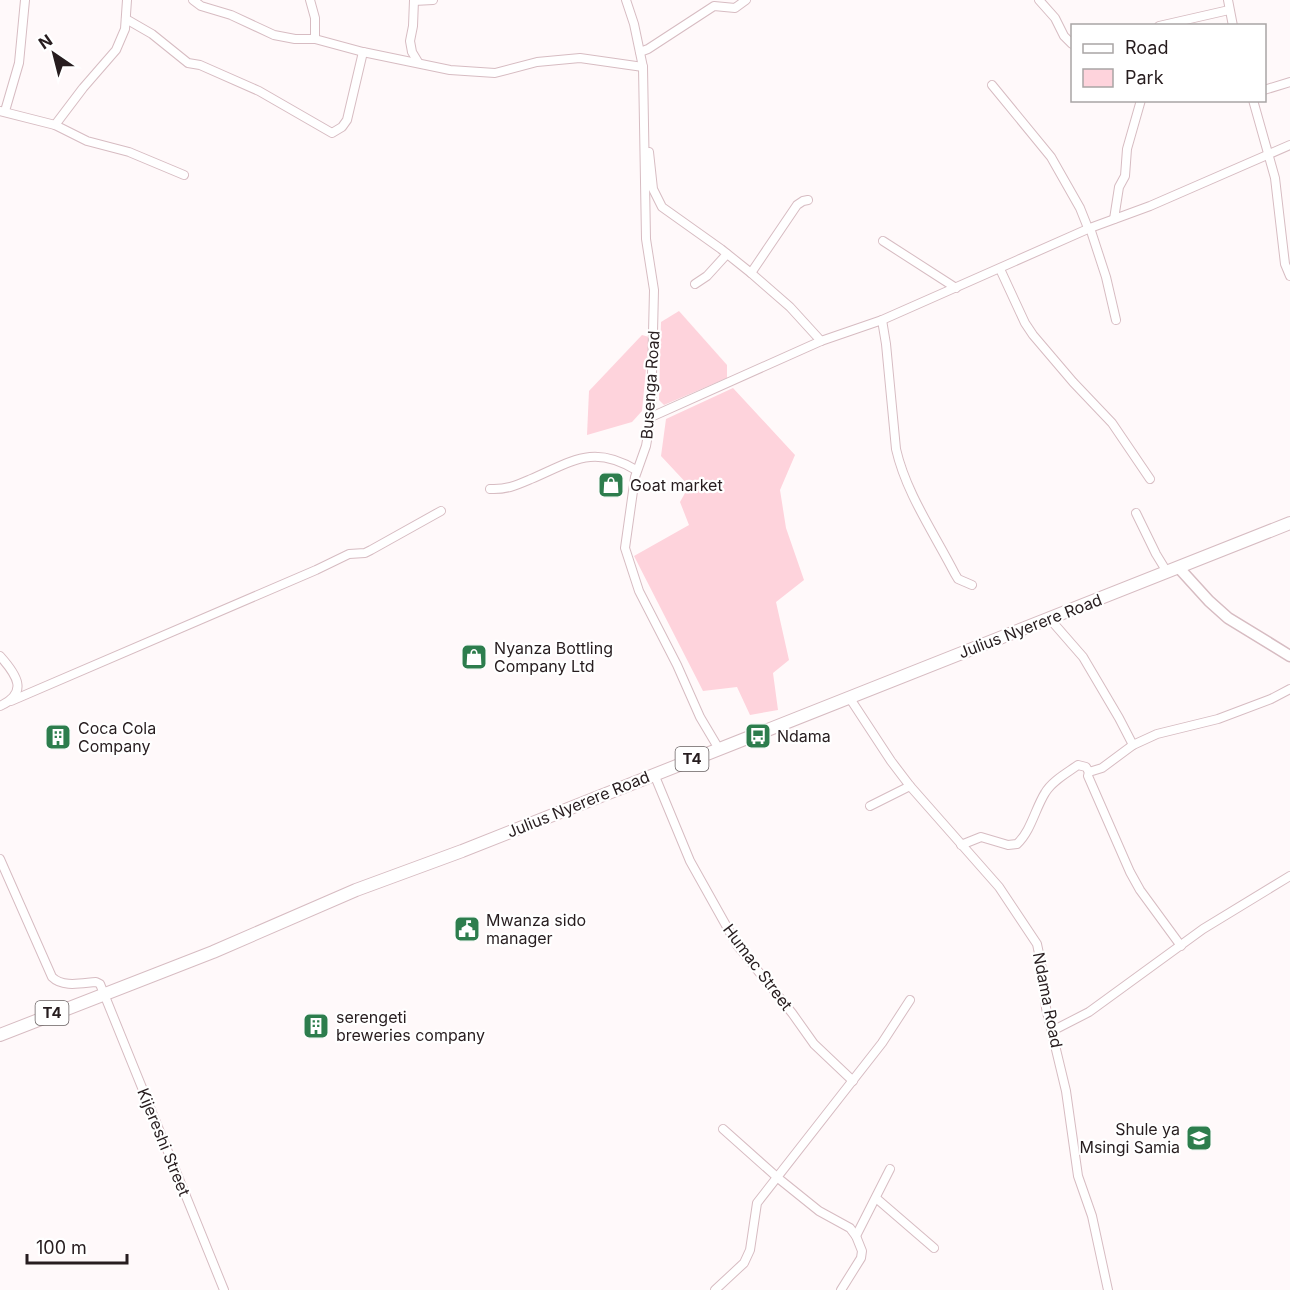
<svg xmlns="http://www.w3.org/2000/svg" width="1290" height="1290" viewBox="0 0 1290 1290" font-family="Inter,sans-serif">
<style>
.green{fill:#fed3dc}
.lines{fill:none;stroke-linecap:round;stroke-linejoin:round}
.minor-casing{stroke:#d7bcc2;stroke-width:10}
.major-casing{stroke:#d7bcc2;stroke-width:13}
.highway-casing{stroke:#d7bcc2;stroke-width:14}
.minor{stroke:#fff;stroke-width:8}
.major{stroke:#fff;stroke-width:10}
.highway{stroke:#fff;stroke-width:12}
.labels{text-anchor:middle;stroke-width:4.5;stroke-linejoin:round;paint-order:stroke}
.shield{fill:#fff;stroke:#686162;stroke-width:1.5}
.shield-label{font-size:15px;font-weight:bold;fill:#271d1f}
.street-label{font-size:16px;fill:#271d1f;stroke:#fff}
.poi-label{font-size:16px;fill:#271d1f;stroke:#fff;text-anchor:start}
</style>
<rect width="100%" height="100%" fill="#fff9fa"/>
<g class="green">
<polygon points="679,311 727,365 727,378 664,405 659,400 661,322"/>
<polygon points="642,335 649,337 642,411 632,422 587,435 589,391"/>
<polygon points="733,388 795,455 780,490 786,528 804,580 776,602 789,660 773,673 778,710 750,715 737,687 703,691 634,556 689,525 680,502 689,486 661,456 666,419"/>
</g>
<g class="lines">
<g class="minor-casing">
<g id="minor">
<polyline points="193,0 201,6 231,15 274,35 295,39 315,39 363,52 450,70 495,73 537,62 580,58 643,67"/>
<polyline points="310,0 315,18 315,39"/>
<polyline points="414,0 413,26 410,41 412,52 418,62"/>
<polyline points="626,0 634,24 643,67 646,239 654,290 651,417 646,446 635,477 625,548 639,591 677,665 700,717 719,749"/>
<polyline points="1039,0 1055,18 1064,36 1072,44"/>
<polyline points="1228,0 1233,26"/>
<polyline points="414,1 433,0"/>
<polyline points="126,19 152,34 188,63 200,65 259,91 332,133 342,127 347,120 363,52"/>
<polyline points="1159,26 1229,10"/>
<polyline points="640,52 648,49 714,6 735,8 746,0"/>
<polyline points="992,85 1051,157 1080,208 1088,228"/>
<polyline points="1264,90 1290,82"/>
<polyline points="1253,100 1275,178 1285,264 1290,276"/>
<polyline points="0,111 55,125 87,141 129,152 184,175"/>
<polyline points="5,111 19,63 25,0"/>
<polyline points="55,125 83,88 116,50 125,29 127,0"/>
<polyline points="649,152 653,189 662,207 721,249 751,273 790,307 821,341"/>
<polyline points="1114,219 1119,187 1125,176 1127,149 1141,100"/>
<polyline points="1090,228 1106,277 1116,320"/>
<polyline points="883,241 956,288"/>
<polyline points="1000,269 1025,323 1033,335 1073,382 1112,423 1150,479"/>
<polyline points="751,273 797,205 803,201 808,200"/>
<polyline points="695,284 707,276 727,254"/>
<path d="M 882,320 L 886,344 L 896,449 C 906,493 934,533 955,574 L 958,579 L 972,585"/>
<polyline points="651,417 821,341 882,320 1090,228 1150,206 1290,145"/>
<path d="M 490,489 C 506,490 517,485 531,479 C 573,461 593,444 636,470"/>
<polyline points="1136,513 1156,554 1167,572"/>
<polyline points="1049,618 1083,657 1119,718 1133,745"/>
<path d="M 0,656 C 17,675 29,693 0,706"/>
<polyline points="849,697 891,761 910,786 999,887 1037,944 1041,963 1046,1008 1066,1091 1078,1176 1092,1216 1108,1290"/>
<polyline points="11,701 316,570 349,554 365,553 371,550 441,511"/>
<polyline points="654,774 690,861 737,945 792,1013 814,1044 853,1081"/>
<polyline points="870,806 910,786"/>
<path d="M 961,845 L 981,837 L 1008,845 L 1017,844 C 1031,831 1035,809 1045,793 C 1052,781 1067,773 1078,765 L 1086,767 L 1089,772"/>
<path d="M 0,859 L 52,977 C 63,988 82,983 96,982 L 100,984 L 224,1290"/>
<polyline points="1181,946 1140,890 1130,872 1088,776 1089,772 1102,768 1133,745 1157,734 1218,719 1271,699 1290,689"/>
<polyline points="1052,1031 1089,1012 1203,929 1290,876"/>
<polyline points="723,1129 778,1178 819,1211 850,1228 856,1236 862,1251 861,1258 841,1290"/>
<polyline points="876,1198 934,1248"/>
<polyline points="856,1236 890,1169"/>
<polyline points="715,1290 744,1263 750,1250 757,1203 882,1043 910,1000"/>
</g>
</g>
<g class="major-casing">
<polyline id="major" points="1179,568 1209,601 1228,618 1290,656"/>
</g>
<g class="highway-casing">
<polyline id="highway" points="0,1035 213,952 356,890 462,851 1290,523"/>
</g>
<use href="#minor" class="minor"/>
<use href="#major" class="major"/>
<use href="#highway" class="highway"/>
</g>
<defs>
<g id="shop-square" transform="scale(1.35)"><rect x="-9" y="-9" width="18" height="18" rx="4" fill="#2d7d4d" stroke="#fff"/><path d="M-5-2.5h2.3a2.7 3.5 0 0 1 5.4 0H5L5.5 6h-11ZM-1.5-2.5h3a1.5 2.3 0 0 0-3 0Z" fill="#fff"/></g>
<g id="bus-square" transform="scale(1.35)"><rect x="-9" y="-9" width="18" height="18" rx="4" fill="#2d7d4d" stroke="#fff"/><path d="M-5-6H5V4H4V6H2V4H-2V6H-4V4H-5ZM-3.5-4V0h7V-4ZM-3.5 1.2v1.5H-2V1.2ZM2 1.2v1.5H3.5V1.2Z" fill="#fff"/></g>
<g id="building-square" transform="scale(1.35)"><rect x="-9" y="-9" width="18" height="18" rx="4" fill="#2d7d4d" stroke="#fff"/><path d="M-4-6H4V6H1V3H-1V6H-4ZM-2.5-4.3h1.7v1.8h-1.7ZM.8-4.3h1.7v1.8H.8ZM-2.5-1h1.7V.8h-1.7ZM.8-1h1.7V.8H.8Z" fill="#fff"/></g>
<g id="civic-square" transform="scale(1.35)"><rect x="-9" y="-9" width="18" height="18" rx="4" fill="#2d7d4d" stroke="#fff"/><path d="M-.6-6.5H3V-4.5H.6V-3L4-1V1h2V6H-6V1h2V-1L-.6-3ZM-1.2 2.5V6h2.4V2.5Z" fill="#fff"/></g>
<g id="school-square" transform="scale(1.35)"><rect x="-9" y="-9" width="18" height="18" rx="4" fill="#2d7d4d" stroke="#fff"/><path d="M0-5L7-2L0 1L-7-2ZM-4 1L0 2.5L4 1V4Q0 6-4 4Z" fill="#fff"/></g>
</defs>
<g fill-rule="evenodd">
<use href="#shop-square" x="611" y="485"/>
<use href="#shop-square" x="474" y="657"/>
<use href="#bus-square" x="758" y="736"/>
<use href="#building-square" x="58" y="737"/>
<use href="#civic-square" x="467" y="929"/>
<use href="#building-square" x="316" y="1026"/>
<use href="#school-square" x="1199" y="1138"/>
</g>
<g class="labels">
<g class="shield">
<rect x="675.5" y="747" width="33" height="24" rx="4.5"/>
<rect x="35.5" y="1001" width="33" height="24" rx="4.5"/>
</g>
<g class="shield-label">
<text x="692" y="764">T4</text>
<text x="52" y="1018">T4</text>
</g>
<g class="street-label">
<text transform="translate(650 385) rotate(-86)" y="6">Busenga Road</text>
<text transform="translate(1030 626) rotate(-21)" y="6">Julius Nyerere Road</text>
<text transform="translate(578 804) rotate(-22)" y="6">Julius Nyerere Road</text>
<text transform="translate(758 967) rotate(53)" y="6">Humac Street</text>
<text transform="translate(1048 1000) rotate(79)" y="6">Ndama Road</text>
<text transform="translate(164 1142) rotate(68)" y="6">Kijereshi Street</text>
</g>
<g class="poi-label">
<text x="630" y="491">Goat market</text>
<text x="494" y="654">Nyanza Bottling<tspan x="494" dy="18">Company Ltd</tspan></text>
<text x="78" y="734">Coca Cola<tspan x="78" dy="18">Company</tspan></text>
<text x="777" y="742">Ndama</text>
<text x="486" y="926">Mwanza sido<tspan x="486" dy="18">manager</tspan></text>
<text x="336" y="1023">serengeti<tspan x="336" dy="18">breweries company</tspan></text>
<text x="1180" y="1135" text-anchor="end">Shule ya<tspan x="1180" dy="18">Msingi Samia</tspan></text>
</g>
</g>
<rect x="1071" y="24" width="195" height="78" fill="#ffffff" stroke="#a9a5a5" stroke-width="1.5"/>
<rect x="1083" y="44" width="30" height="9" fill="#ffffff" stroke="#a9a5a5" stroke-width="1.5"/>
<text x="1125" y="54" font-size="18" fill="#271d1f">Road</text>
<rect x="1083" y="69" width="30" height="18" fill="#fed3dc" stroke="#a9a5a5" stroke-width="1.5"/>
<text x="1125" y="84" font-size="18" fill="#271d1f">Park</text>
<g transform="translate(54 54) rotate(325)" stroke="#ffffff" stroke-width="4.5" paint-order="stroke">
<path d="M0-4.5L10 22L0 15L-10 22Z" fill="#271d1f"/>
<text y="-9" font-size="16" font-weight="bold" text-anchor="middle" fill="#271d1f">N</text>
</g>
<path d="M27 1254v9h100v-9" fill="none" stroke="#271d1f" stroke-width="3"/>
<text x="36" y="1254" font-size="18" fill="#271d1f" stroke="#ffffff" stroke-width="4.5" paint-order="stroke">100 m</text>
</svg>
